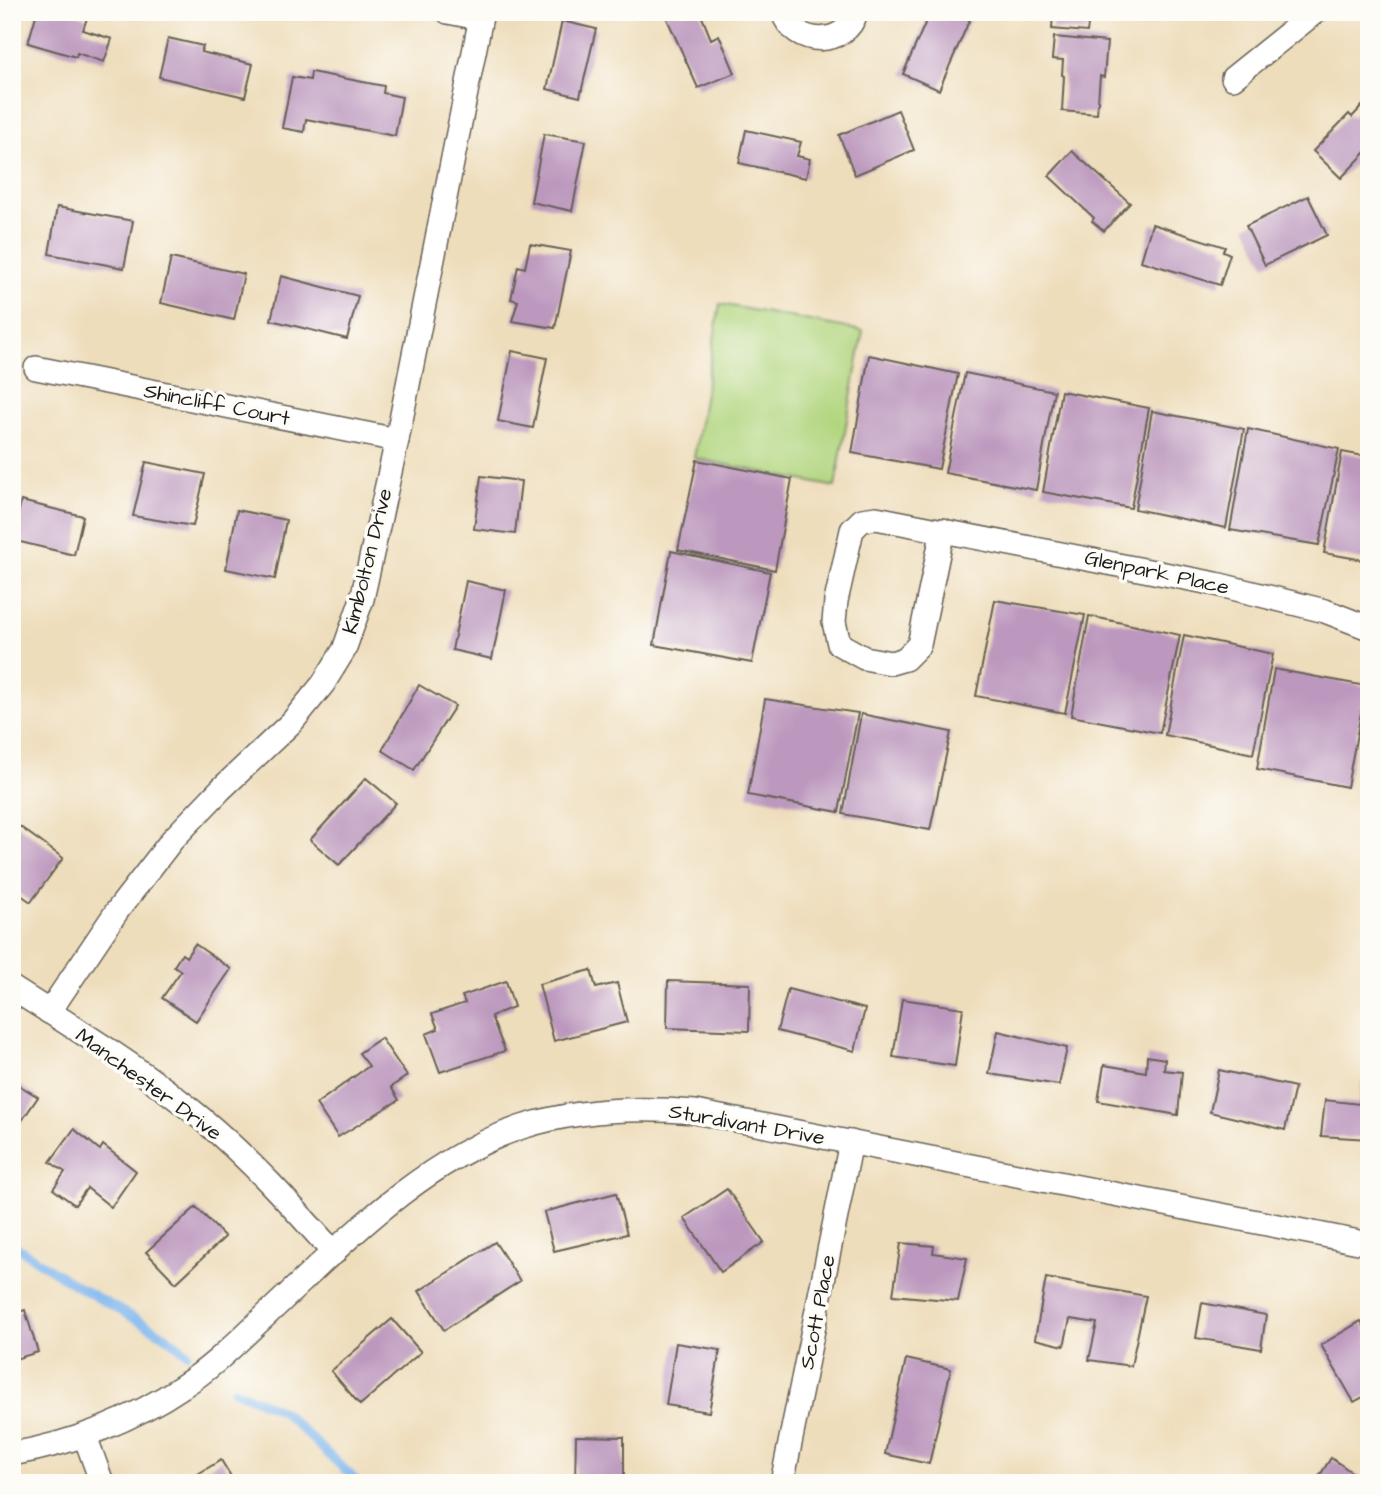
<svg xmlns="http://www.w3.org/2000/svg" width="1381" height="1495" viewBox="0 0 1381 1495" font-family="'Architects Daughter',sans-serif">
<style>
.green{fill:#b1d57e;stroke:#66784d;stroke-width:2}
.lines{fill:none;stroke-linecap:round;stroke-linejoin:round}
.stream{stroke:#7db5ed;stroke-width:9}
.building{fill:#bc98be}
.street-casing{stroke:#666054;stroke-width:26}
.street{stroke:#fff;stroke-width:23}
.labels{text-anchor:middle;stroke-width:7;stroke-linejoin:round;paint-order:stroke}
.street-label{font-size:21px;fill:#1c1c1c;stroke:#fdfcf7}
</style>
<rect width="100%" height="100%" fill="#fdfcf7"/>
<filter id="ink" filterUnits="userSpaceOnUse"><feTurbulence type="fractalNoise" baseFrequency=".0143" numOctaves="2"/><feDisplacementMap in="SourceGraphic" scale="14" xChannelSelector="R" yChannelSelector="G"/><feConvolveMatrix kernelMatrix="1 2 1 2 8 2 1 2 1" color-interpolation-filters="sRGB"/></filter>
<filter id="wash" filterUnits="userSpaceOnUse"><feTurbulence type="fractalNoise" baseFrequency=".00686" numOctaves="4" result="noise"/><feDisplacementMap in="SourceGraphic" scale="28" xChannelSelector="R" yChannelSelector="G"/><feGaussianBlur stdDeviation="1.57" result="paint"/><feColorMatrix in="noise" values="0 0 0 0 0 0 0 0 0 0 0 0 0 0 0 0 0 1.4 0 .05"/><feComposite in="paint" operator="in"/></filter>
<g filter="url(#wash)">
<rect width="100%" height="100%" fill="#edb"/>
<polygon class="green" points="720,304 863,331 835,487 694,458"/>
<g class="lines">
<g class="stream">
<polyline points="12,1244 73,1284 166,1336 187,1353"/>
<polyline points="234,1390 282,1411 359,1483"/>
</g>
</g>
<g id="blocks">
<g class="building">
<polygon points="37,12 69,12 87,18 83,30 112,39 104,62 77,53 76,57 28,43"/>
<polygon points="664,12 700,12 711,39 719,35 735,73 698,88"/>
<polygon points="930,12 973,12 939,90 903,74"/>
<polygon points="1053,12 1090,12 1087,32 1052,29"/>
<polygon points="562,21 596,29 580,97 547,89"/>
<polygon points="1054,37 1107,42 1104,77 1100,76 1097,114 1062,111 1064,76 1062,75 1063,60 1052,59"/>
<polygon points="168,38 203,46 201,52 253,64 245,97 159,77"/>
<polygon points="311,72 384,86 383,93 402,97 395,136 306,119 304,132 282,128 292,77 310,80"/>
<polygon points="1365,103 1369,107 1369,149 1341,178 1313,151 1349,114 1352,117"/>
<polygon points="898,110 914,150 855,175 839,135"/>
<polygon points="746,130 801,142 797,156 810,159 806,178 739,163"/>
<polygon points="544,134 586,141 572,211 531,202"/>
<polygon points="1072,151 1130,203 1104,231 1092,221 1094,218 1049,176"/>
<polygon points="1308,196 1327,235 1265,265 1246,226"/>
<polygon points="57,207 133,221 124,268 49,254"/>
<polygon points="1152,224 1225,247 1223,251 1230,254 1220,285 1141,261"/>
<polygon points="530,244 571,251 555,328 512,321 518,301 511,299 518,266 525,268"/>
<polygon points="171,258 244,274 234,320 161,303"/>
<polygon points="281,276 358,296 347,339 271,320"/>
<polygon points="512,351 547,358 533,428 498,421"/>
<polygon points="869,355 958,374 939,469 852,453"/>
<polygon points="965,373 1054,391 1036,490 945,473"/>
<polygon points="1061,391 1149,408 1131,508 1043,492"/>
<polygon points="1152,411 1244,429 1226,528 1135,509"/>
<polygon points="1248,429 1339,449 1319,545 1230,530"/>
<polygon points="1342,452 1369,457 1369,561 1324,553"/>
<polygon points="697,460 792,479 775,570 678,550"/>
<polygon points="146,462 205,474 193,526 133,516"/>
<polygon points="481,476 521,481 515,534 474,529"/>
<polygon points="21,501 83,516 74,555 12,540"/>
<polygon points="237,510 286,520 275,579 226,569"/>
<polygon points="671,551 770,572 752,663 654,645"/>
<polygon points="466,581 506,590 492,659 452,650"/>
<polygon points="995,600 1085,615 1065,713 976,696"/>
<polygon points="1089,616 1180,635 1160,733 1071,716"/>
<polygon points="1184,635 1273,654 1253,754 1165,735"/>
<polygon points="1274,669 1366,686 1347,787 1257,769"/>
<polygon points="419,685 455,706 414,770 382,750"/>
<polygon points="765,699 858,713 839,812 748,795"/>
<polygon points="861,714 951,732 930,830 843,814"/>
<polygon points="366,778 396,803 339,865 310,840"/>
<polygon points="12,821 63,858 31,902 12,889"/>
<polygon points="195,944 231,969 196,1021 162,998 181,971 174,966 182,954 186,957"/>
<polygon points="591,970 596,988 617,983 627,1022 554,1041 539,984"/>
<polygon points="506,981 514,1007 491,1016 505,1051 440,1072 426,1034 438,1029 432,1014 465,1003 462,996"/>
<polygon points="668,981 750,984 749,1031 667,1028"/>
<polygon points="788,989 865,1009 855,1051 777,1031"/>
<polygon points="902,999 963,1008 955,1066 893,1057"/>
<polygon points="998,1031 1067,1048 1059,1085 989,1074"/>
<polygon points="381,1038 407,1076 391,1087 399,1100 338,1137 316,1104 369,1066 359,1053"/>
<polygon points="1147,1056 1165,1059 1164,1070 1182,1072 1178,1115 1098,1101 1104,1065 1146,1072"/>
<polygon points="1219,1070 1295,1087 1285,1130 1210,1112"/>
<polygon points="12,1081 38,1097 12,1135"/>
<polygon points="1362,1082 1369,1083 1369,1139 1321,1136 1325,1100 1359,1104"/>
<polygon points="74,1129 100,1150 103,1145 136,1171 111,1207 87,1188 75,1205 53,1189 65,1172 50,1162"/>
<polygon points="727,1189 764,1242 721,1272 684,1218"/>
<polygon points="616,1193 627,1234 554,1251 544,1212"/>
<polygon points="196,1207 225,1237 176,1283 146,1252"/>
<polygon points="495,1242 520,1281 444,1330 419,1291"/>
<polygon points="901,1243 934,1246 933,1253 967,1258 958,1301 893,1295"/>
<polygon points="1046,1278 1146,1296 1131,1366 1089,1360 1097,1323 1070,1319 1064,1346 1035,1339"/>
<polygon points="1202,1303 1266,1315 1261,1349 1196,1338"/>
<polygon points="25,1310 38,1352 12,1360 12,1314"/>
<polygon points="392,1319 421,1352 360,1405 331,1371"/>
<polygon points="1361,1321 1369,1335 1369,1394 1354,1402 1321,1345"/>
<polygon points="676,1343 720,1350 709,1412 666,1405"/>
<polygon points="906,1359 951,1369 929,1464 885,1454"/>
<polygon points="576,1436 624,1437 624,1483 575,1483"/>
<polygon points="1331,1458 1359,1477 1355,1483 1315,1483"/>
<polygon points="221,1460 235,1483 183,1483"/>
</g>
</g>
</g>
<g filter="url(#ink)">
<use href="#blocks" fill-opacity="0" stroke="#666054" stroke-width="2"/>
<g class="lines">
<g class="street-casing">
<g id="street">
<polyline points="448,12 479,18"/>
<path d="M 783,12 C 793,47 847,48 856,12"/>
<polyline points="1233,78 1315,12"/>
<polyline points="36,368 397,440"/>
<polyline points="943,530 919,645 905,659 891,663 864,658 839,644 834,622 836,601 852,530 862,520 876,518 1216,584 1325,611 1369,628"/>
<path d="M 12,988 C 76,1029 144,1070 202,1119 C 250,1159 292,1206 334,1253"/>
<polyline points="49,1012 117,911 172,840 220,790 292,722 323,684 344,650 362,599 397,440 482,12"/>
<polyline points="85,1436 102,1483"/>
<path d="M 12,1454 C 74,1443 131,1421 183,1386 C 213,1367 238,1341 264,1317 C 341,1246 419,1161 522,1127 C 578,1109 636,1107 695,1112 L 1369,1244"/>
<polyline points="782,1483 851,1142"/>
</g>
</g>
<use href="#street" class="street"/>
</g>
</g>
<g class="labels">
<g class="street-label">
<text transform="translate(217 404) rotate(11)" y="7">Shincliff Court</text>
<text transform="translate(367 561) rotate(-76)" y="7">Kimbolton Drive</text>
<text transform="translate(1157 572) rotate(12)" y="7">Glenpark Place</text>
<text transform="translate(149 1084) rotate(36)" y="7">Manchester Drive</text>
<text transform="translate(747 1124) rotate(10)" y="7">Sturdivant Drive</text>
<text transform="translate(817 1312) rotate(-79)" y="7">Scott Place</text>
</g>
</g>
<rect width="1381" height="1495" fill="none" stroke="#fdfcf7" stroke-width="42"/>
</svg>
